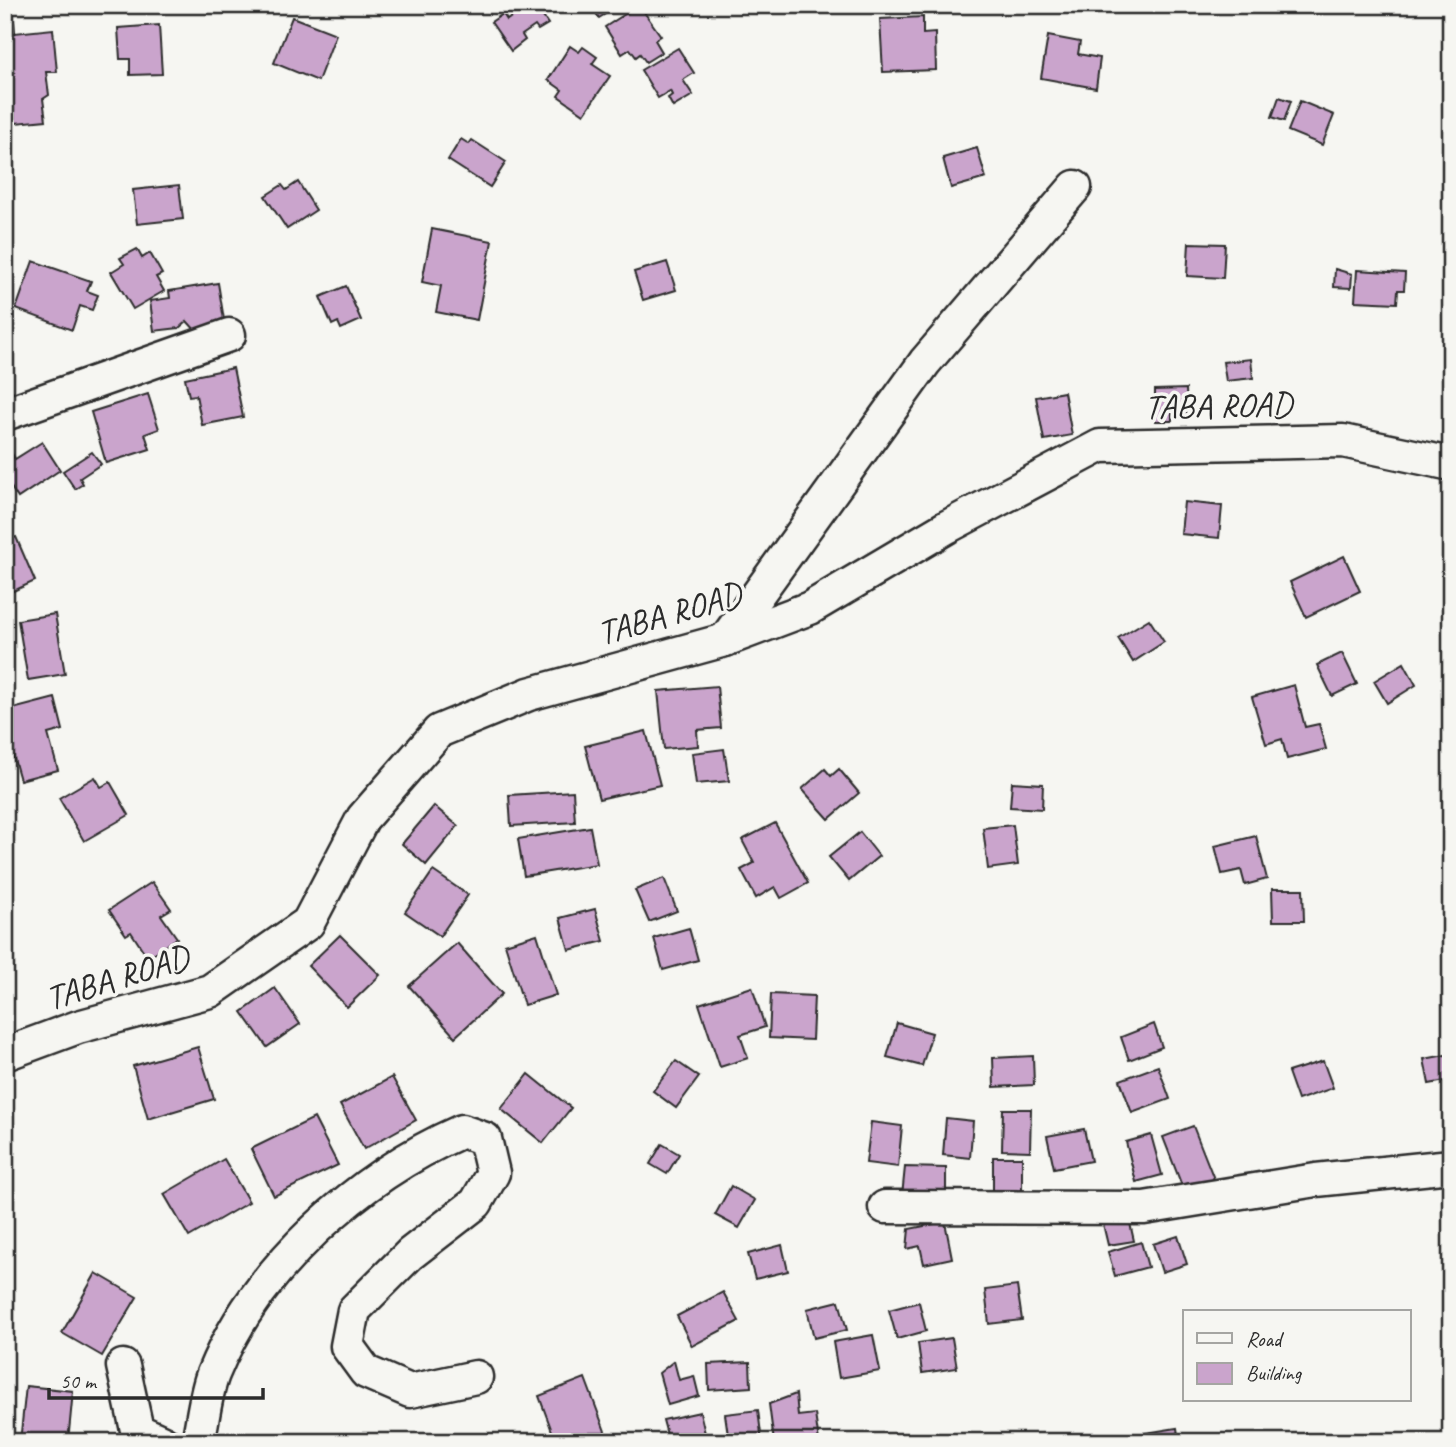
<svg xmlns="http://www.w3.org/2000/svg" width="1456" height="1447" viewBox="0 0 1456 1447" font-family="Caveat,sans-serif">
<style>
.building{fill:#caa4cc;stroke:#2b2b2b;stroke-width:2}
.lines{fill:none;stroke-linecap:round;stroke-linejoin:round}
.street-casing{stroke:#2b2b2b;stroke-width:37}
.street{stroke:#f6f6f2;stroke-width:32}
.labels{text-anchor:middle;stroke-width:7;stroke-linejoin:round;paint-order:stroke}
.street-label{font-size:35px;fill:#2b2b2b;stroke:#f6f6f2}
</style>
<rect width="100%" height="100%" fill="#f6f6f2"/>
<filter id="ink" filterUnits="userSpaceOnUse"><feTurbulence type="fractalNoise" baseFrequency=".0143" numOctaves="2"/><feDisplacementMap in="SourceGraphic" scale="14" xChannelSelector="R" yChannelSelector="G"/><feConvolveMatrix kernelMatrix="1 2 1 2 8 2 1 2 1" color-interpolation-filters="sRGB"/></filter>
<g filter="url(#ink)">
<g class="building">
<polygon points="528,5 535,5 548,24 538,30 535,26 522,35 525,40 511,51 491,22 503,14 507,20"/>
<polygon points="586,5 620,5 599,18 592,7 589,9"/>
<polygon points="639,5 661,36 655,40 662,52 646,62 640,54 636,57 630,49 622,54 605,27"/>
<polygon points="292,17 336,34 318,81 274,63"/>
<polygon points="923,17 923,34 935,33 936,70 883,72 880,19"/>
<polygon points="14,23 15,33 53,29 57,72 46,72 49,95 43,99 46,120 5,124 5,24"/>
<polygon points="159,25 162,74 130,75 130,59 120,59 118,28"/>
<polygon points="1048,36 1080,42 1078,54 1100,58 1096,88 1041,78"/>
<polygon points="570,46 579,52 583,47 597,57 592,64 610,76 584,114 558,96 562,90 548,80"/>
<polygon points="678,48 694,73 683,80 693,95 673,107 668,98 672,95 670,91 658,98 641,70"/>
<polygon points="1279,97 1291,101 1284,121 1272,117"/>
<polygon points="1300,101 1334,115 1322,145 1288,131"/>
<polygon points="461,139 469,144 472,140 506,162 490,187 448,160"/>
<polygon points="977,148 986,178 951,188 943,158"/>
<polygon points="298,182 316,210 287,229 265,196 282,185 286,190"/>
<polygon points="179,185 183,219 137,224 133,190"/>
<polygon points="432,229 492,241 477,320 436,312 441,286 422,282"/>
<polygon points="1189,243 1225,244 1223,278 1187,276"/>
<polygon points="137,249 142,258 150,253 162,274 156,277 164,291 133,309 111,272 124,264 120,258"/>
<polygon points="33,261 91,281 87,291 98,295 92,310 80,306 72,330 16,309"/>
<polygon points="667,262 676,290 643,300 634,272"/>
<polygon points="1335,269 1352,274 1351,288 1334,287"/>
<polygon points="1357,270 1405,273 1404,290 1398,290 1397,303 1355,301"/>
<polygon points="218,283 225,326 196,331 187,321 179,328 154,331 150,301 170,298 169,291"/>
<polygon points="346,286 361,320 341,329 338,322 332,325 320,297"/>
<polygon points="1251,359 1253,378 1226,381 1223,362"/>
<polygon points="233,368 243,417 202,425 196,395 189,396 185,378"/>
<polygon points="1186,389 1187,414 1172,414 1172,421 1155,421 1155,390"/>
<polygon points="1064,392 1072,435 1044,440 1036,397"/>
<polygon points="148,394 159,429 145,434 150,449 106,463 91,412"/>
<rect x="1444" y="400" width="7" height="24"/>
<polygon points="42,442 60,470 18,498 5,478 5,455 11,452 15,459"/>
<polygon points="92,452 101,464 80,478 83,484 75,489 63,471"/>
<polygon points="1184,502 1222,506 1219,538 1181,534"/>
<polygon points="16,537 35,581 7,594 5,541"/>
<polygon points="1344,556 1360,591 1306,617 1290,582"/>
<polygon points="55,614 65,674 28,680 18,620"/>
<polygon points="1149,619 1164,642 1133,662 1118,638"/>
<polygon points="1342,653 1357,684 1332,696 1317,665"/>
<polygon points="1404,663 1416,685 1387,703 1374,681"/>
<polygon points="1294,685 1305,727 1319,724 1326,749 1287,759 1282,739 1266,744 1252,697"/>
<polygon points="717,686 721,728 697,730 698,746 664,749 658,691"/>
<polygon points="55,698 63,730 48,734 58,770 20,780 5,728 5,711"/>
<polygon points="646,731 660,785 599,799 585,746"/>
<polygon points="724,749 729,781 696,784 692,753"/>
<polygon points="825,769 831,776 839,769 859,793 829,819 802,789"/>
<polygon points="95,777 101,787 110,782 129,815 84,841 59,798"/>
<polygon points="1012,782 1043,784 1042,809 1010,807"/>
<polygon points="573,791 575,822 511,826 509,795"/>
<polygon points="434,806 458,826 426,865 402,844"/>
<polygon points="775,823 808,883 781,898 775,887 756,898 741,870 754,863 742,840"/>
<polygon points="1013,825 1018,865 988,869 983,828"/>
<polygon points="590,827 597,864 524,876 518,839"/>
<polygon points="860,832 879,856 849,881 829,857"/>
<polygon points="1256,836 1267,879 1245,885 1241,870 1222,874 1215,846"/>
<polygon points="433,871 468,895 440,936 405,912"/>
<polygon points="664,878 677,911 649,922 635,890"/>
<polygon points="152,882 171,909 161,915 177,938 148,958 131,932 126,935 109,910"/>
<polygon points="1272,889 1303,889 1304,921 1273,921"/>
<polygon points="595,909 604,941 569,950 560,918"/>
<polygon points="689,928 698,960 663,970 654,938"/>
<polygon points="537,934 556,995 524,1005 505,944"/>
<polygon points="340,935 380,975 347,1007 308,966"/>
<polygon points="457,943 502,994 455,1037 409,986"/>
<polygon points="752,987 765,1027 740,1035 748,1058 720,1067 699,1004"/>
<polygon points="275,988 300,1024 267,1047 242,1012"/>
<polygon points="771,994 814,996 812,1040 769,1038"/>
<polygon points="897,1023 932,1033 922,1066 887,1057"/>
<polygon points="1154,1024 1162,1047 1129,1060 1121,1037"/>
<polygon points="198,1047 214,1099 148,1119 133,1066"/>
<polygon points="1451,1054 1451,1080 1429,1084 1424,1059"/>
<polygon points="1033,1056 1034,1085 994,1087 993,1058"/>
<polygon points="676,1061 699,1077 676,1108 653,1091"/>
<polygon points="1323,1061 1333,1088 1298,1100 1288,1072"/>
<polygon points="1158,1066 1170,1099 1132,1113 1120,1080"/>
<polygon points="529,1074 571,1108 543,1143 501,1109"/>
<polygon points="392,1077 416,1120 364,1149 340,1105"/>
<polygon points="1003,1109 1031,1109 1030,1151 1002,1150"/>
<polygon points="314,1118 338,1165 274,1196 251,1149"/>
<polygon points="946,1118 973,1121 970,1158 943,1155"/>
<polygon points="871,1122 902,1126 898,1167 866,1163"/>
<polygon points="1193,1126 1214,1179 1184,1191 1163,1137"/>
<polygon points="1084,1129 1091,1161 1054,1168 1047,1136"/>
<polygon points="1151,1135 1162,1175 1136,1182 1126,1142"/>
<polygon points="662,1144 679,1154 667,1174 650,1164"/>
<rect x="993" y="1157" width="29" height="34"/>
<polygon points="224,1159 249,1202 189,1237 164,1194"/>
<polygon points="905,1167 946,1168 946,1201 902,1196"/>
<polygon points="731,1186 755,1200 739,1228 715,1215"/>
<polygon points="1129,1219 1134,1241 1108,1245 1103,1224"/>
<polygon points="945,1222 952,1258 924,1264 920,1246 907,1249 909,1229"/>
<polygon points="1178,1236 1187,1264 1162,1272 1153,1244"/>
<polygon points="1141,1242 1148,1267 1115,1276 1108,1252"/>
<polygon points="782,1245 788,1271 755,1279 748,1254"/>
<polygon points="96,1273 137,1297 102,1356 62,1333"/>
<polygon points="1017,1286 1022,1320 989,1324 985,1290"/>
<polygon points="723,1292 739,1321 692,1346 677,1316"/>
<polygon points="839,1301 847,1330 814,1338 807,1309"/>
<polygon points="919,1302 926,1331 897,1339 889,1310"/>
<polygon points="873,1335 880,1371 839,1378 833,1342"/>
<polygon points="952,1338 957,1368 922,1373 918,1343"/>
<polygon points="674,1361 679,1380 694,1376 699,1396 668,1405 659,1373"/>
<polygon points="750,1362 751,1387 709,1390 708,1364"/>
<polygon points="585,1378 609,1442 576,1442 575,1439 556,1442 539,1396"/>
<polygon points="26,1386 73,1391 68,1442 20,1442"/>
<polygon points="796,1394 798,1416 815,1414 819,1442 774,1442 769,1404"/>
<polygon points="758,1410 762,1442 729,1442 725,1414"/>
<polygon points="700,1412 707,1442 669,1442 663,1420"/>
<polygon points="1177,1428 1179,1442 1104,1442 1103,1440"/>
</g>
<g class="lines">
<g class="street-casing">
<g id="street">
<polyline points="5,414 229,335"/>
<polyline points="725,640 925,362 1075,187"/>
<polyline points="5,1054 78,1027 210,991 308,923 363,818 439,731 529,694 725,640 810,608 947,527 1100,446 1343,441 1451,464"/>
<polyline points="885,1207 1144,1208 1316,1180 1451,1166"/>
<polyline points="123,1366 137,1430 163,1442"/>
<path d="M 198,1442 C 203,1420 205,1395 213,1374 C 256,1268 359,1176 462,1131 L 485,1139 L 493,1173 L 476,1203 L 410,1254 L 354,1310 L 347,1346 L 366,1372 L 410,1391 L 476,1377"/>
</g>
</g>
<use href="#street" class="street"/>
</g>
</g>
<g class="labels">
<g class="street-label">
<text transform="translate(1218 405) rotate(-1)" y="12">TABA ROAD</text>
<text transform="translate(669 613) rotate(-16)" y="12">TABA ROAD</text>
<text transform="translate(117 977) rotate(-17)" y="12">TABA ROAD</text>
</g>
</g>
<rect width="1456" height="1447" fill="none" stroke="#f6f6f2" stroke-width="28"/>
<rect x="14" y="14" width="1428" height="1419" fill="none" stroke="#2b2b2b" stroke-width="2.5" filter="url(#ink)"/>
<rect x="1183" y="1310" width="228" height="91" fill="#f6f6f2" stroke="#a5a5a2" stroke-width="2"/>
<rect x="1197" y="1333" width="35" height="10" fill="#f6f6f2" stroke="#a5a5a2" stroke-width="2"/>
<text x="1246" y="1346" font-size="21" fill="#2b2b2b">Road</text>
<rect x="1197" y="1363" width="35" height="21" fill="#caa4cc" stroke="#a5a5a2" stroke-width="2"/>
<text x="1246" y="1380" font-size="21" fill="#2b2b2b">Building</text>
<path d="M49 1388v10h214v-10" fill="none" stroke="#2b2b2b" stroke-width="3.5"/>
<text x="60" y="1388" font-size="21" fill="#2b2b2b" stroke="#f6f6f2" stroke-width="5" paint-order="stroke">50 m</text>
</svg>
